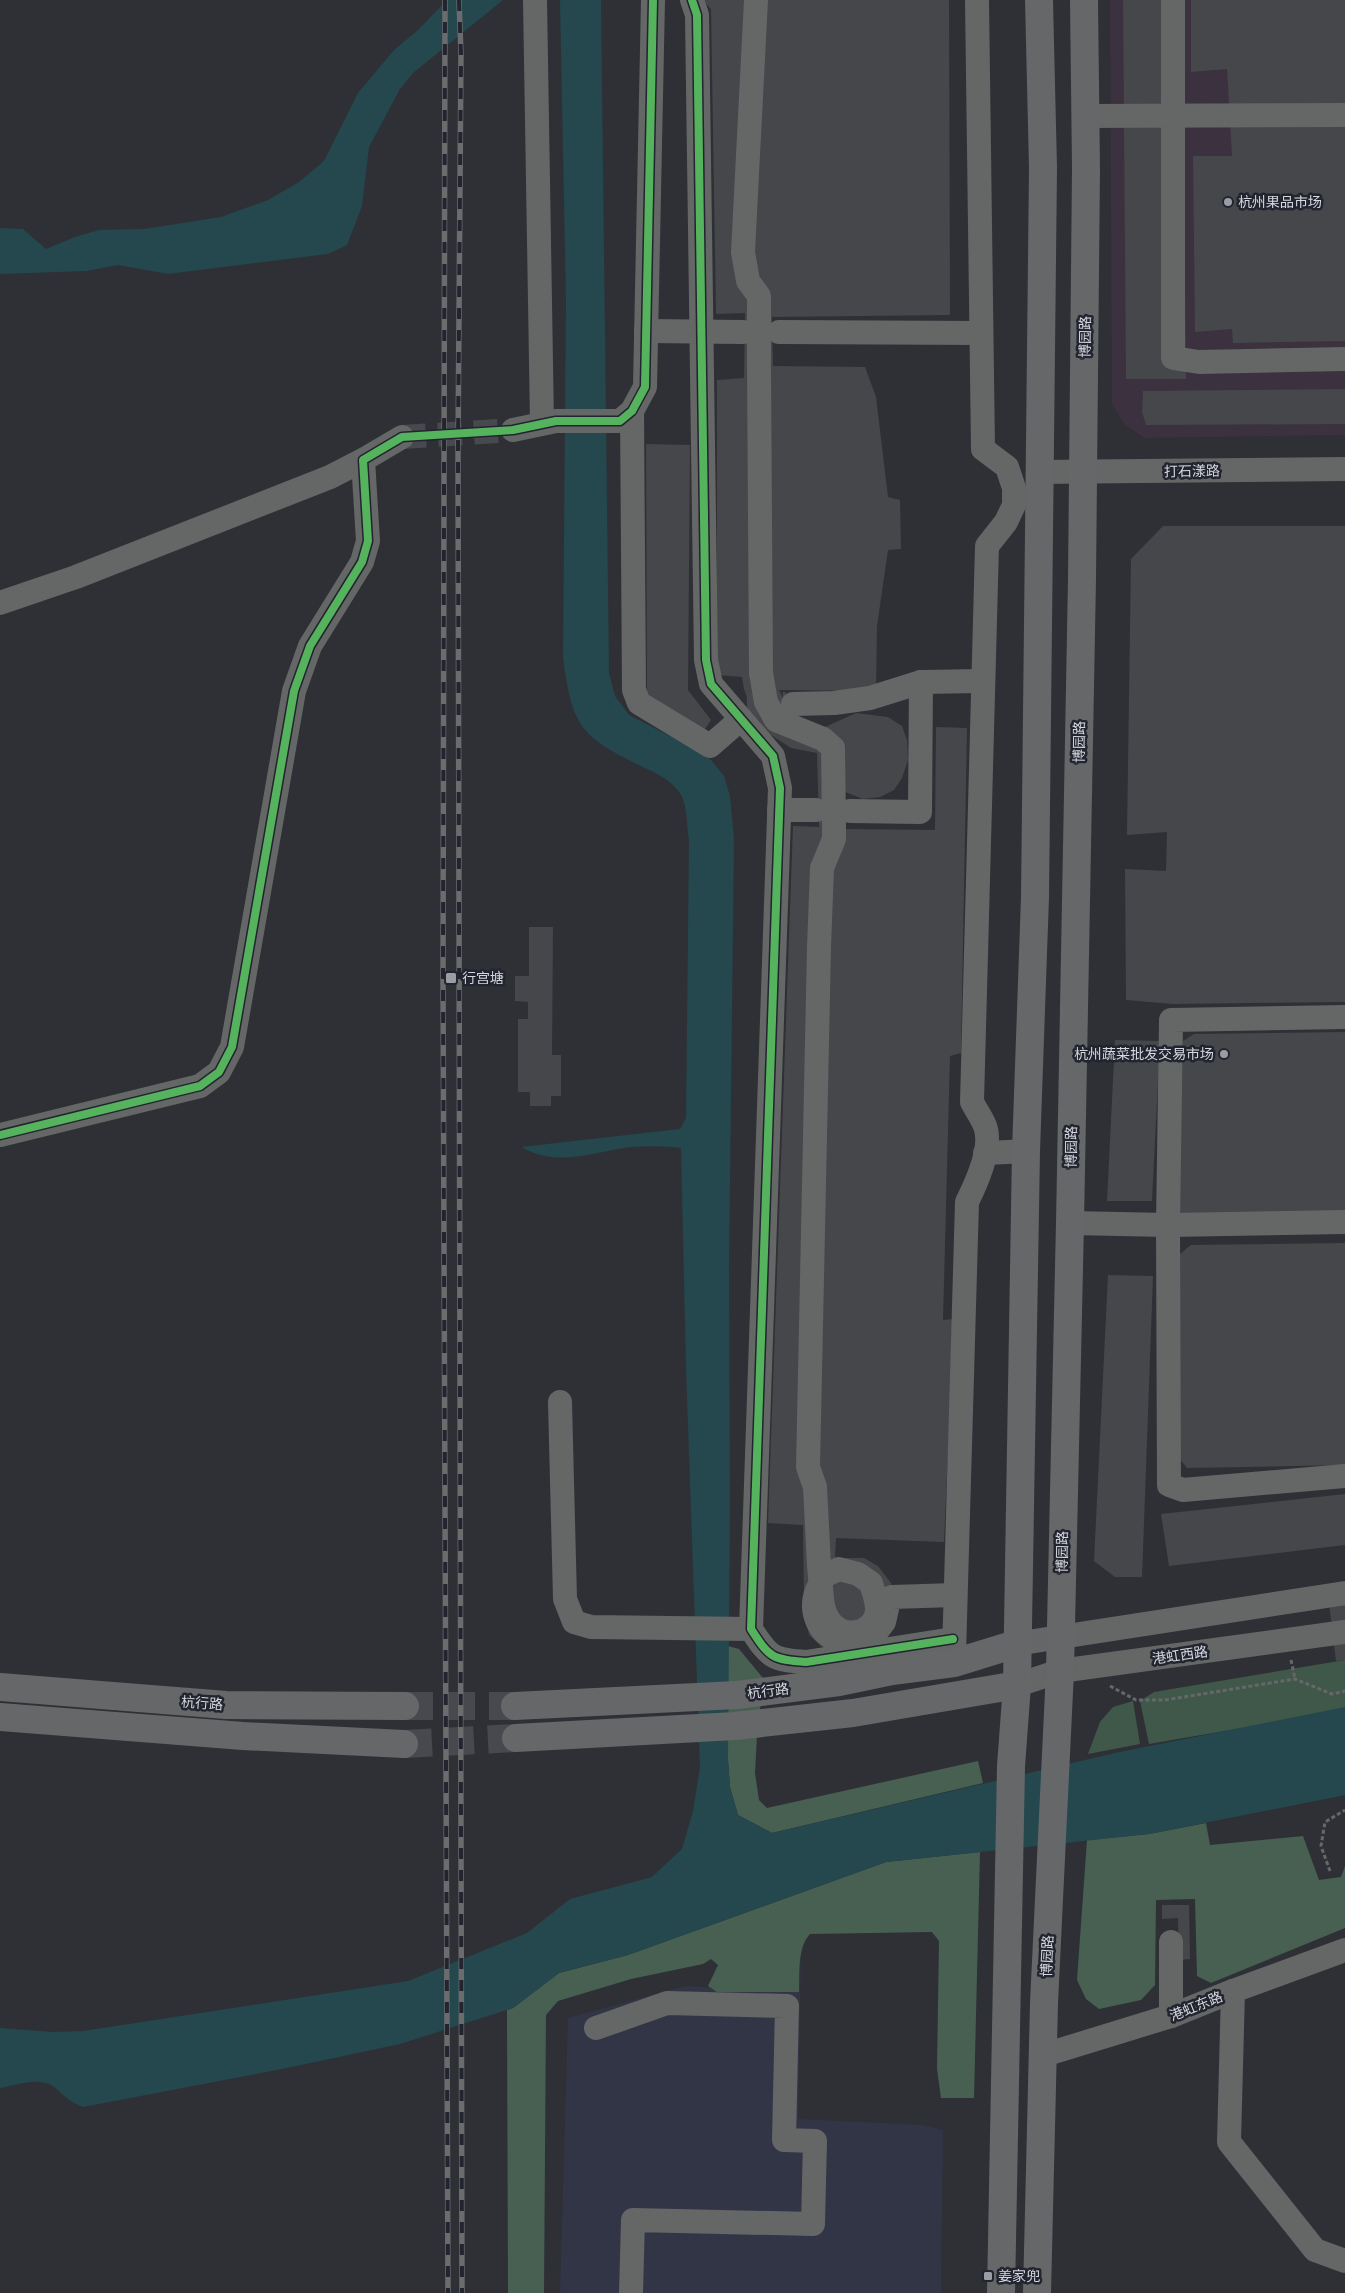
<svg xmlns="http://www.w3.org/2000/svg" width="1345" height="2293" viewBox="0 0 1345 2293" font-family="'Roboto Condensed','Noto Sans SC',sans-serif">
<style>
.commercial{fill:#3c313e}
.built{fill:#323545}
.green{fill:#40584a}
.forest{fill:#476052}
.water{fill:#24484d}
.building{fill:#45474b}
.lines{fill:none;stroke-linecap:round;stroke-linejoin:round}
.minor-tunnel{stroke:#47494f;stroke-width:24;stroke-dasharray:24 12;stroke-linecap:butt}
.major-tunnel{stroke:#47494f;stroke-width:28;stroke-dasharray:28 14;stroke-linecap:butt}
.path{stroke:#666769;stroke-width:3;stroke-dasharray:4 2.5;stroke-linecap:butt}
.minor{stroke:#656666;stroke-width:24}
.major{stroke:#666769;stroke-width:28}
.rail-casing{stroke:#6a6c6d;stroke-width:5.5}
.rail{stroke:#22242f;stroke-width:4;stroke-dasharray:11;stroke-linecap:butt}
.minor-bridge{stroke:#656666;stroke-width:24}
.cycleway-casing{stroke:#22242f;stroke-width:11}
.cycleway{stroke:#56b35d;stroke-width:8}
.poi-dot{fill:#9b9da4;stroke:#22242f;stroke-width:2}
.labels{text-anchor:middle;stroke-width:5;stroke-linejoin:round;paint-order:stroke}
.poi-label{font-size:14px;fill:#d6d8df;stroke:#22242f;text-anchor:start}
.street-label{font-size:14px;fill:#d6d8df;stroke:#22242f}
</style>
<rect width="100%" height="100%" fill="#2e3036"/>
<polygon class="commercial" points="1110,0 1345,0 1345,435 1144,438 1124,424 1112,403"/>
<polygon class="built" points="801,1951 798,2119 922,2125 943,2130 941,2293 560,2293 568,2018 685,1986 799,1992"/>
<g class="green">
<polygon points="1345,1660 1345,1710 1149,1744 1140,1701 1154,1692"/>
<polygon points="1133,1701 1140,1744 1088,1754 1100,1722 1113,1707"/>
</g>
<g class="forest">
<polygon points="728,1646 739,1649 767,1683 758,1716 755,1773 759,1800 767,1808 978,1761 983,1783 772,1833 738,1815 730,1787 728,1760"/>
<polygon points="1206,1823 1210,1845 1303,1836 1319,1880 1341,1877 1345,1866 1345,1928 1211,1983 1197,1976 1195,1899 1156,1900 1155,1985 1141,2000 1099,2009 1086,1999 1077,1980 1087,1840 1149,1834"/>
<path d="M 980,1852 L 974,2098 L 941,2098 L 937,2069 L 939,1941 L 932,1932 L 810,1934 C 797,1948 800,1973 799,1992 L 717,1992 L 708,1986 L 718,1965 L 711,1959 L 703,1964 L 631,1979 L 558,2001 L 546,2015 L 544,2293 L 508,2293 L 507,2010 L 513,2008 L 559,1973 L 628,1955 L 886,1862 Z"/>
</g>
<g class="water">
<polygon points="447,0 503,0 413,73 400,89 369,147 362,206 347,245 328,254 168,274 118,265 86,271 0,274 0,228 23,229 46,249 75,237 99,230 144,229 221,217 268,200 299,182 324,161 358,93 394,50 418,30"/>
<path d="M 560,0 L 601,0 L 609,673 L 615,696 L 629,715 L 695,749 L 711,760 L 724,776 L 730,796 L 734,840 L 729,1268 L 730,1504 L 728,1760 L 730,1787 L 738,1815 L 772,1833 L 1115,1753 L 1345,1707 L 1345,1795 L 1149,1834 L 886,1862 L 628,1955 L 559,1973 L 513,2008 L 400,2044 L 282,2069 L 83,2107 C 68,2101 66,2097 54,2087 C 41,2076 16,2085 0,2088 L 0,2028 L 53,2032 L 83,2031 L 408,1981 L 527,1933 L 570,1899 L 652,1877 L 682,1849 L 693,1811 L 700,1767 L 686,1368 L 681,1148 C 666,1146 647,1146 631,1147 C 592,1152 558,1168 521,1147 L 680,1129 L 686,1118 L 689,840 C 687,829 687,803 681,795 C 673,782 659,774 645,768 C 581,737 572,728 563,657 L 566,302 Z"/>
</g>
<g class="building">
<polygon points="702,0 949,0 950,315 772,317 773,366 865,367 876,397 888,497 900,500 901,549 888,550 877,626 876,691 779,690 792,716 825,727 856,713 888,717 902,726 907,740 908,760 902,778 894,790 880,797 863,799 845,792 844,829 935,830 936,727 967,728 961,1053 950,1056 943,1320 954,1319 944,1542 836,1538 835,1558 864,1558 878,1566 891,1583 894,1618 825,1650 809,1635 804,1603 803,1525 768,1523 793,826 819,827 817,753 791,748 771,735 756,722 744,689 742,677 717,675 717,380 744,378 745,313 716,314 711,9"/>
<polygon points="1123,0 1182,0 1186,379 1126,379"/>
<polygon points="1191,0 1345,0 1345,341 1233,343 1232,329 1195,332 1193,156 1232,156 1227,69 1191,72"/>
<polygon points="1345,389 1345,424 1146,425 1142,412 1143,391"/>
<polygon points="646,444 690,445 688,690 711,720 701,735 647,701"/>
<polygon points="1163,526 1345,526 1345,1002 1173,1004 1126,1000 1125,869 1166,871 1167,832 1127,835 1131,559"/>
<polygon points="529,927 553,927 552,1055 561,1055 561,1096 551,1096 551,1106 530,1106 530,1092 518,1092 518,1019 528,1019 528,1002 515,1001 515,976 529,976"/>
<polygon points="1345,1032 1345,1218 1188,1221 1177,1211 1183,1041 1194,1034"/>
<polygon points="1115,1040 1160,1041 1152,1201 1107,1201"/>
<polygon points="1345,1243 1345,1465 1187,1468 1179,1458 1180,1254 1191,1245"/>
<polygon points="1108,1275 1153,1276 1142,1577 1115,1577 1094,1561"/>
<polygon points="1345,1494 1345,1545 1169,1566 1161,1514"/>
<polygon points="1328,1594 1345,1594 1345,1660 1336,1661"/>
<polygon points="1162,1905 1189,1905 1190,1959 1179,1960 1178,1918 1162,1919"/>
</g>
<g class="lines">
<g class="minor-tunnel">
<polyline points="402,437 513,430"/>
<polyline points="747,705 786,704"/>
</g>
<g class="major-tunnel">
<polyline points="405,1706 515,1706"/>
<polyline points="404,1744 516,1738"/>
</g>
<g class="path">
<polyline points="1291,1660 1295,1679"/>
<polyline points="1110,1686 1136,1700 1165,1700 1295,1679 1332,1694 1345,1691"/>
<polyline points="1330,1871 1321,1846 1325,1822 1345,1810"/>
</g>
<g class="minor">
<polyline points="535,0 542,423"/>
<path d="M 692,0 L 697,15 L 706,660 L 711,684 L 773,756 L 780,788 L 751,1629 C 769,1657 772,1660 806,1662 L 953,1639"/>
<polyline points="756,0 743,252 748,281 759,296 759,314"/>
<polyline points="1173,0 1173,358 1199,362 1345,359"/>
<polyline points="1086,116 1345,115"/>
<polyline points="646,331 743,332"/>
<polyline points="779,332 981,333"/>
<polyline points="759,364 761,673"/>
<polyline points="632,411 634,690 639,703 710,746 741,719"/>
<polyline points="513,430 556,421 620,421 632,411 645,387 653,0"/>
<polyline points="1039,472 1345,469"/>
<polyline points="0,603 76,577 330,477 363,460"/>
<polyline points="793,704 834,703 870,698 921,682 982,681"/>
<polyline points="779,810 816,810"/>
<polyline points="850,811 920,812 921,682"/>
<polyline points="1345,1017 1171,1020 1168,1225 1169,1485 1183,1490 1345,1476"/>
<polyline points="0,1135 200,1086 219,1072 232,1047 294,691 310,646 362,562 368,541 363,460 402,437"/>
<polyline points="985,1153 1026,1151"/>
<polyline points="1070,1223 1168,1225 1345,1222"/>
<polyline points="560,1402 565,1599 574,1622 591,1627 751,1629"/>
<polyline points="819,1565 815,1487 808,1467 819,947 822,868 834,839 834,828"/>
<path d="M 822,1599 C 827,1647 877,1637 877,1609 C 877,1600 873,1591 871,1583 L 858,1574 L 839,1569 C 835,1571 829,1573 825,1576 C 822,1578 821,1583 819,1586 C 808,1607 816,1633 839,1641 C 848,1644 861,1640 871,1639 L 884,1622 L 889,1600 L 892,1597 L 955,1595"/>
<polyline points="1016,1644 1345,1593"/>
<path d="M 954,1654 L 967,1202 C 976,1184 993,1147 985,1126 C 982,1118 976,1110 972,1102 L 987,546 L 1006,522 L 1014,505 L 1014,488 L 1007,467 L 983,449 L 977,0"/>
<polyline points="1017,1685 1060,1671 1345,1632"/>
<polyline points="1171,1942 1171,2016"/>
<polyline points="1233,1991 1229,2142 1315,2250 1345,2261"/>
<polyline points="596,2028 667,2003 787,2006 784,2140 815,2141 813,2224 633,2220 631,2293"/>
<polyline points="1044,2055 1171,2016 1233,1991 1345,1950"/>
</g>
<g class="major">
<polyline points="0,1687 226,1705 405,1706"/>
<polyline points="515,1706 737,1695 839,1682 892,1671 954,1663 1016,1644"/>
<polyline points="0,1717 243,1736 404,1744"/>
<polyline points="516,1738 735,1726 853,1713 1017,1685"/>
<polyline points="1001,2293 1011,1766 1017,1685 1026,1151 1035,897 1043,168 1039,0"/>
<polyline points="1037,2293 1044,2003 1060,1671 1070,1223 1082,579 1086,169 1084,0"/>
</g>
<g class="rail-casing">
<g id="rail">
<polyline points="445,0 443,978 448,2293"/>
<polyline points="459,0 461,54 458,449 462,2293"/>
</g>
</g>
<use href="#rail" class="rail"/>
<g class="minor-bridge">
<polyline points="759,314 759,364"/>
<polyline points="761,673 766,702 776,720 823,739 833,748 834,828"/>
<polyline points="819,1565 822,1599"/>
</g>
<g class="cycleway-casing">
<g id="cycleway">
<path d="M 692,0 L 697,15 L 706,660 L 711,684 L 773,756 L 780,788 L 751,1629 C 769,1657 772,1660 806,1662 L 953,1639"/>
<polyline points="0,1135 200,1086 219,1072 232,1047 294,691 310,646 362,562 368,541 363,460 402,437 513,430 556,421 620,421 632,411 645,387 653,0"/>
</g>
</g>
<use href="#cycleway" class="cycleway"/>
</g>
<g class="poi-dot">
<circle cx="1228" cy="202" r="5"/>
<rect x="445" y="972" width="12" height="12" rx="2.5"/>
<circle cx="1224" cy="1054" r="5"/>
<rect x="983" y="2271" width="10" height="10" rx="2.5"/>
</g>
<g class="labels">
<g class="poi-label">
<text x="1238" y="207">杭州果品市场</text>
<text x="462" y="983">行宫塘</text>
<text x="1214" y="1059" text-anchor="end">杭州蔬菜批发交易市场</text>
<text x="998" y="2281">姜家兜</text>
</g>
<g class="street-label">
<text transform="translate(1085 337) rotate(-89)" y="5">博园路</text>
<text transform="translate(1192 471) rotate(-1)" y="5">打石漾路</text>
<text transform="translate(1079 742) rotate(-89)" y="5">博园路</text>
<text transform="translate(1071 1147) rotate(-89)" y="5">博园路</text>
<text transform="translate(1062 1552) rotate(-89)" y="5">博园路</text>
<text transform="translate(1180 1655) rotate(-8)" y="5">港虹西路</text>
<text transform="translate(768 1691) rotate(-7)" y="5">杭行路</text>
<text transform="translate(202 1703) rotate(4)" y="5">杭行路</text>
<text transform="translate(1047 1956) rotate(-87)" y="5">博园路</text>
<text transform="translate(1196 2006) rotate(-22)" y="5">港虹东路</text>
</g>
</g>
</svg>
